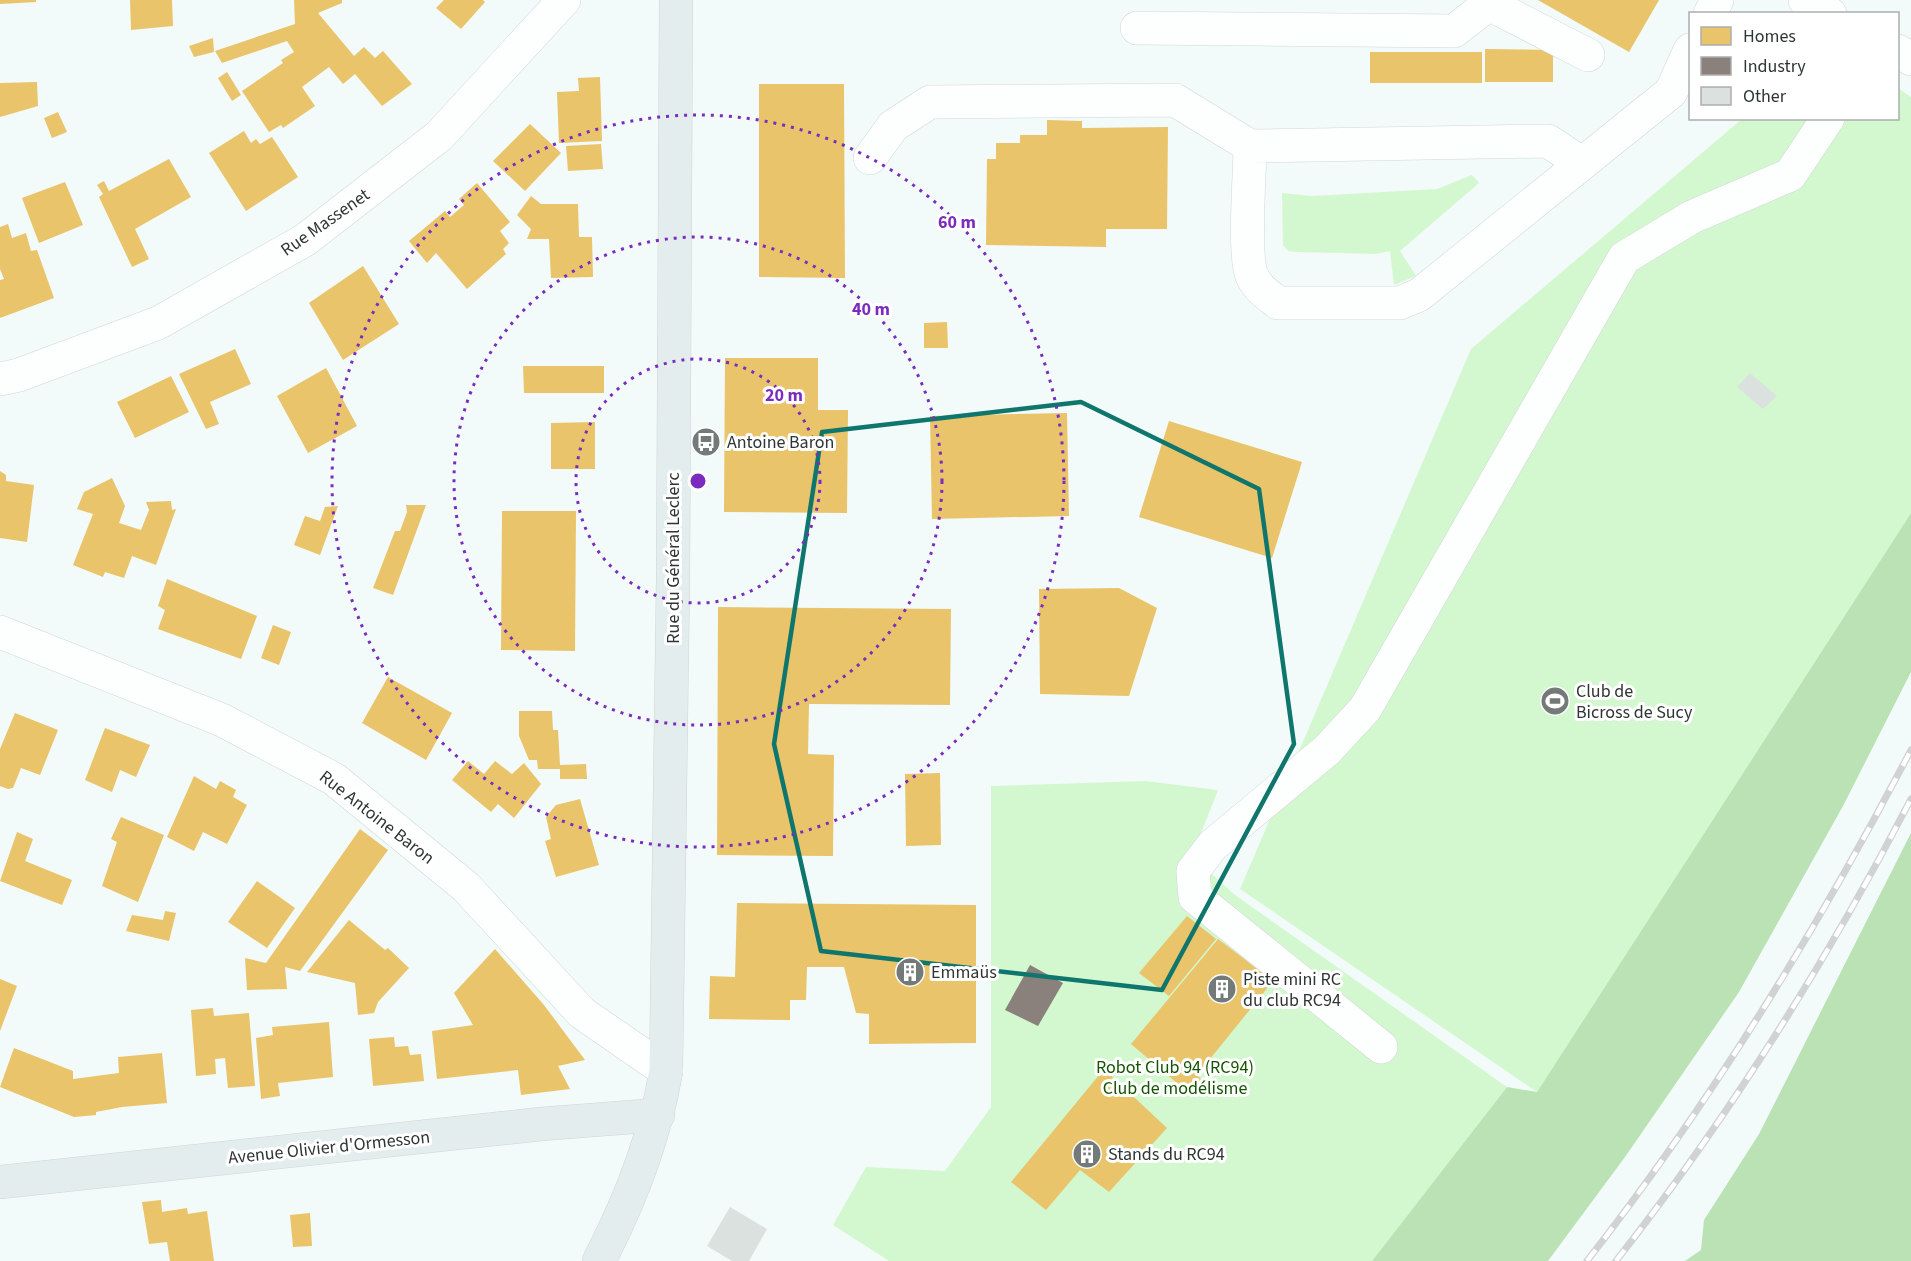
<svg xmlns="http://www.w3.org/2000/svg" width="1911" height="1261" viewBox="0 0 1911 1261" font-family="'Source Sans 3',sans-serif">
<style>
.green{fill:#d3f8cf}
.forest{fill:#bae2b5}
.homes{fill:#e9c46a}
.industry{fill:#8a817c}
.building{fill:#dbe1df}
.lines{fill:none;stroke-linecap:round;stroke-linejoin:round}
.minor-casing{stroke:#d1d8d6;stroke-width:34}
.major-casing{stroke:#d0d5d4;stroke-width:34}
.minor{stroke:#fdfefe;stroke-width:33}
.major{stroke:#e4eded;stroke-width:33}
.rail-casing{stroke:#d0d3d2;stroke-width:7}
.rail{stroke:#fff;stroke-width:4.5;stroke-dasharray:14;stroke-linecap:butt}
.marked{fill:none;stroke:#0f766e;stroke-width:4.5;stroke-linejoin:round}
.ring{fill:none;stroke:#7b2cbf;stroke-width:3;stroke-dasharray:3 6}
.labels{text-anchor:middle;stroke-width:6;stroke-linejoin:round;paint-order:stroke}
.street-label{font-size:18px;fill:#2e3533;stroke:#fff}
.poi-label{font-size:18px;fill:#2e3533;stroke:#fff;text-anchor:start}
.park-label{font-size:18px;fill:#145300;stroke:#fff}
.centre{fill:#7b2cbf;stroke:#fff;stroke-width:3}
.ring-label{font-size:18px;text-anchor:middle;font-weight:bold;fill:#7b2cbf;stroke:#fff;stroke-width:6;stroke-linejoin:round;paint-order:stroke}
</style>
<rect width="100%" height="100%" fill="#f2fbf9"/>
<g class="green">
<polygon points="1898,88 1911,97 1911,513 1537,1092 1240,889 1471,349 1742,119 1898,118"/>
<polygon points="1472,175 1479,183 1400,251 1416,276 1394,285 1390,251 1376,254 1297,252 1288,251 1283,245 1282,193 1312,196 1437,189"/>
<polygon points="1146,781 1218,790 1192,856 1235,895 1507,1087 1372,1261 889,1261 833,1225 866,1167 945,1171 991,1107 991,786"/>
</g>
<g class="forest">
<polygon points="1911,513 1911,672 1843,806 1739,992 1625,1157 1548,1261 1372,1261 1507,1087 1537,1092"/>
<polygon points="1911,833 1911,1261 1685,1261 1701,1250 1704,1220 1759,1134"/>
</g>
<g class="homes">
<polygon points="0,0 36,0 36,2 0,4"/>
<polygon points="130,0 172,0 173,26 131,30"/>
<polygon points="294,0 342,0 342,3 318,13 354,56 364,47 375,58 383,51 412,84 382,106 355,74 343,84 329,67 302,87 315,106 283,128 281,125 269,132 242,91 283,63 281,60 294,52 287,41 222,63 215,51 295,24"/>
<polygon points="444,0 483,0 485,2 461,29 436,8"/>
<polygon points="1538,0 1659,0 1629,52"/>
<polygon points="213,38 214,52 194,57 189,46"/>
<polygon points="1485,49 1553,50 1553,82 1485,82"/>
<rect x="1370" y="52" width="112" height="31"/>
<polygon points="227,72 241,95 232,101 218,78"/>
<polygon points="600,77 602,141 559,143 557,92 579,91 578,78"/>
<polygon points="37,82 38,106 0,117 0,83"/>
<polygon points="759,84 844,84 845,278 759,277"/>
<polygon points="58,112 67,132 52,138 44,118"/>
<polygon points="1047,120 1082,121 1082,128 1168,127 1167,229 1106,229 1106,247 986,245 987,159 996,159 996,143 1020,143 1020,135 1047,135"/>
<polygon points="530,124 561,153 525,191 493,161"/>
<polygon points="244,131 251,143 256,139 260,144 272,137 298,177 246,211 209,153"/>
<polygon points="601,144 603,169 568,171 566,146"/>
<polygon points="169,159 191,197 135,229 149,259 132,267 99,197 103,194 97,185 104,181 109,191"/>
<polygon points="65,182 83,225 39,243 22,198"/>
<polygon points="477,183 510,222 500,231 509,243 503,249 506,254 467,289 436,253 427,263 409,241 445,211 450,217 464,205 459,199"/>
<polygon points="531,196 541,204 578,204 579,237 592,237 593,277 551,278 549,239 527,239 531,229 517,215"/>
<polygon points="8,224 12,238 26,233 31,251 37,250 54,298 0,318 0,280 4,279 0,269 0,227"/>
<polygon points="363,266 399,324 343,360 309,303"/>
<polygon points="947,322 948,348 924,348 924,323"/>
<polygon points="235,349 251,384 210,402 219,424 206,429 179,374"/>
<polygon points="725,358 818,358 818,410 848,410 847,513 724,512"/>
<polygon points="523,366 604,366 604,393 524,393"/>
<polygon points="326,368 357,426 308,453 277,396"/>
<polygon points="171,376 189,412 135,438 117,402"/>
<polygon points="1067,413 1069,516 932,519 930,416"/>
<polygon points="1169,421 1302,462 1272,558 1139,517"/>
<polygon points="595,422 595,469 551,469 551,423"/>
<polygon points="0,471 6,475 6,481 34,485 27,542 0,538"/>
<polygon points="112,478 125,506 119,523 141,530 149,510 146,502 171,501 172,510 176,509 156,565 132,556 124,578 105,572 103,577 73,565 93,514 77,509 84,492"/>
<polygon points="406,505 426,505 393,595 373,588 395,531 400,531 407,512"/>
<polygon points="338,506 320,555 294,545 305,516 320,521 325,507"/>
<polygon points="502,511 576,511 575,651 501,650"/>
<polygon points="167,579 257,616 241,659 158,629 165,610 158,606"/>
<polygon points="1119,588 1157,608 1129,696 1040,694 1039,589"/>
<polygon points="718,607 951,609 950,705 809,704 808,754 834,755 833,856 717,855"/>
<polygon points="273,625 291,632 279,665 261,658"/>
<polygon points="388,677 452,713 426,760 362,723"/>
<polygon points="519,711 552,711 553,730 558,730 560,765 586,764 587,779 560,779 560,769 538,769 537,760 529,760 519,736"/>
<polygon points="15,713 58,730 40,775 21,768 13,788 8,789 0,786 0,749"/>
<polygon points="105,728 150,745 136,777 120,770 112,792 85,780"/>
<polygon points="468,761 484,774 495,761 512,774 524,763 541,784 514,818 498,804 491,812 452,780"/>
<polygon points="940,773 941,845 906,846 905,774"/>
<polygon points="194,776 216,789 220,781 236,790 233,797 247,805 227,844 203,832 194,851 167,837"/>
<polygon points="580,799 599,865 556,877 545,841 551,839 546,817 556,805"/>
<polygon points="121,817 164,835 138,902 102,886 117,842 111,839"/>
<polygon points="360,829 388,850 300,971 285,967 287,989 247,990 245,958 266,963"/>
<polygon points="17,832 33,839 25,861 72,880 62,905 0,881"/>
<polygon points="257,881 295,908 267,948 228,922"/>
<polygon points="737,903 976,905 976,1043 869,1044 869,1014 856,1013 844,967 807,967 806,1000 790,1000 790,1020 709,1019 710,976 735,977"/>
<polygon points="165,911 176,913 169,941 126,931 132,915 163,920"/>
<polygon points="1187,916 1216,939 1169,996 1139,973"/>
<polygon points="349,920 385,950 388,948 409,968 378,1002 374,1013 358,1015 355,983 307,972"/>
<polygon points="1218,939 1273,981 1197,1075 1203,1081 1191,1095 1131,1044"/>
<polygon points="495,949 544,1005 585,1060 558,1066 570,1089 521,1095 518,1070 437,1079 432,1031 473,1025 454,993"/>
<polygon points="0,979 17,986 0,1031"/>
<polygon points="213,1008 214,1016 249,1013 255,1086 228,1088 225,1058 215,1059 216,1074 196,1076 191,1010"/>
<polygon points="329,1022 333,1077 278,1083 280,1096 261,1099 256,1038 273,1035 272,1027"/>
<polygon points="394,1037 395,1047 408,1046 410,1055 421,1054 424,1081 373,1086 369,1039"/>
<polygon points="14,1048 73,1071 73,1079 119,1073 118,1057 162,1053 167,1103 122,1107 96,1112 96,1115 74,1117 0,1087"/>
<polygon points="1104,1069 1167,1128 1109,1192 1080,1170 1046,1210 1011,1182"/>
<polygon points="161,1200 162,1212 187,1208 188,1214 207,1211 214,1261 170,1261 167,1242 149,1244 142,1202"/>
<polygon points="310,1213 312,1246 293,1247 290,1215"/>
</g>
<polygon class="industry" points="1030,965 1063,983 1038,1026 1005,1010"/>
<g class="building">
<polygon points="1750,373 1777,396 1763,409 1737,387"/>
<polygon points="730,1207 767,1229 749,1261 732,1261 707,1246"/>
</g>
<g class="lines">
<g class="minor-casing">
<g id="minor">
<polyline points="1805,0 1830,14"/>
<polyline points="1489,4 1588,55"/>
<polyline points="1710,14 1717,0"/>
<polyline points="1137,28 1454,31 1489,4 1489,0"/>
<polyline points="1898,51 1911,59"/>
<polyline points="870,158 893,126 930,102 1175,100 1250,146"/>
<path d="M 1581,163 L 1548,141 L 1250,146 C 1250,173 1243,255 1252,276 C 1258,289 1268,295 1278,303 L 1400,303 L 1419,295 L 1671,92 L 1690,50"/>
<polyline points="0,379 19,375 158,323 305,240 439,136 564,0"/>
<polyline points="0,632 222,720 334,779 466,887 582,1013 666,1071"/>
<polyline points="1381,1047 1195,897 1193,871 1213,845 1327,750 1365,709 1624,258 1692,217 1790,175 1828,118"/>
</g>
</g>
<g class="major-casing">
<g id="major">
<polyline points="0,1182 541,1124 658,1115"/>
<path d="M 599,1261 C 630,1201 655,1138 666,1071 L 673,579 L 676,0"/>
</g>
</g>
<use href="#minor" class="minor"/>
<use href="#major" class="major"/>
<g class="rail-casing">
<g id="rail">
<path d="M 1587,1261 C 1712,1101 1817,930 1911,750"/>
<path d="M 1616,1261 C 1729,1117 1827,961 1911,799"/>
</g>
</g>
<use href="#rail" class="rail"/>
</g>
<path class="marked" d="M 1081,402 L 1259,489 L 1294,744 L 1162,990 L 821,951 L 774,744 L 822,432 Z"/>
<g class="ring">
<circle cx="698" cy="481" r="122"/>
<circle cx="698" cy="481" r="244"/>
<circle cx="698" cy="481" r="366"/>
</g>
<defs>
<g id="bus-disc" transform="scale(1.5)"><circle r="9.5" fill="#737a78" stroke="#fff"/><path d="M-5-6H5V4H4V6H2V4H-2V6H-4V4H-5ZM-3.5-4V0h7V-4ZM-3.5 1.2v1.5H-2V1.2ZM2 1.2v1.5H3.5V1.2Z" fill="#fff"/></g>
<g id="stadium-disc" transform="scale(1.5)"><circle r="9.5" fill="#737a78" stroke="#fff"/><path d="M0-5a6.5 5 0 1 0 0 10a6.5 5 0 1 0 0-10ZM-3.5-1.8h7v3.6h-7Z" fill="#fff"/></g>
<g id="building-disc" transform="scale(1.5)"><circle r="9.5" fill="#737a78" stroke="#fff"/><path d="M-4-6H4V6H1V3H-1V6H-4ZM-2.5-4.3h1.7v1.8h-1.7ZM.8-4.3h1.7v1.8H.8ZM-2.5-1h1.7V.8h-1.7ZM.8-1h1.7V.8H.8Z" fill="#fff"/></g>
</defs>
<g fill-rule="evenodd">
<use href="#bus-disc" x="706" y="442"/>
<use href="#stadium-disc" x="1555" y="701"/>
<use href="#building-disc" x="910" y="972"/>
<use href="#building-disc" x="1222" y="989"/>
<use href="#building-disc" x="1087" y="1154"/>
</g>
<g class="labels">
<g class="street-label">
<text transform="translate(325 222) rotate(-35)" y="6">Rue Massenet</text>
<text transform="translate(673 558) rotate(-90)" y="6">Rue du Général Leclerc</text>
<text transform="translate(377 817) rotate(38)" y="6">Rue Antoine Baron</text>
<text transform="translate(329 1147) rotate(-6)" y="6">Avenue Olivier d'Ormesson</text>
</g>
<g class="poi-label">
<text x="727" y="448">Antoine Baron</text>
<text x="1576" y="697">Club de<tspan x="1576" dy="21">Bicross de Sucy</tspan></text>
<text x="931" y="978">Emmaüs</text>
<text x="1243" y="985">Piste mini RC<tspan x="1243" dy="21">du club RC94</tspan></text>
<text x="1108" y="1160">Stands du RC94</text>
</g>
<g class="park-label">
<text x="1175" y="1073">Robot Club 94 (RC94)<tspan x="1175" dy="21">Club de modélisme</tspan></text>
</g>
</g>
<circle cx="698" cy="481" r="9" class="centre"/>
<g class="ring-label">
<text x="957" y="228">60 m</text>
<text x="871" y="315">40 m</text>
<text x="784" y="401">20 m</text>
</g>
<rect x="1689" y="12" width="210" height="108" fill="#ffffff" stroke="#abaead" stroke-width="1.5"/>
<rect x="1701" y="27" width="30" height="18" fill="#e9c46a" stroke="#abaead" stroke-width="1.5"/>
<text x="1743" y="42" font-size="18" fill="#2e3533">Homes</text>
<rect x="1701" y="57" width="30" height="18" fill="#8a817c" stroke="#abaead" stroke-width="1.5"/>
<text x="1743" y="72" font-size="18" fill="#2e3533">Industry</text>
<rect x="1701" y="87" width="30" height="18" fill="#dbe1df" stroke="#abaead" stroke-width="1.5"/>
<text x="1743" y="102" font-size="18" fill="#2e3533">Other</text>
</svg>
